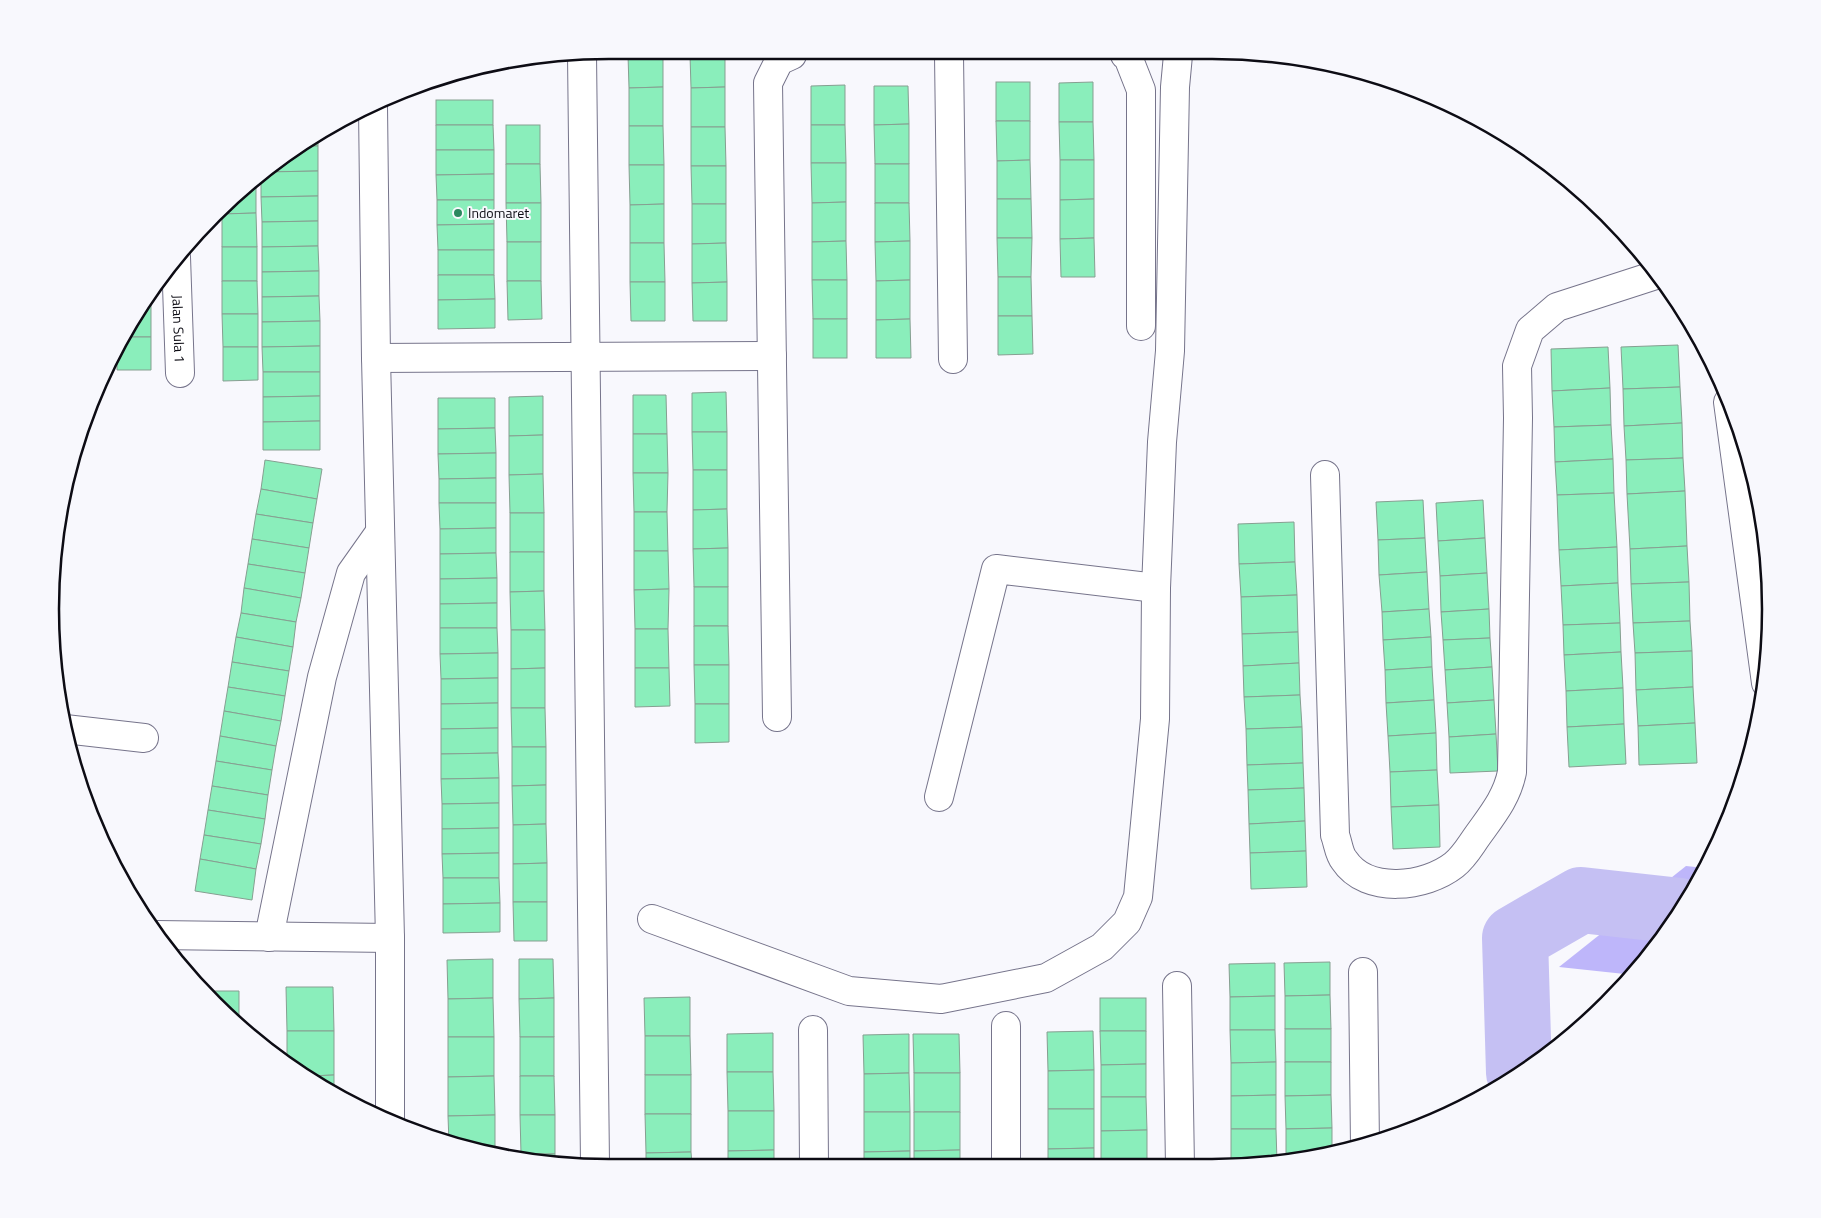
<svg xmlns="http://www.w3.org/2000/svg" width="1821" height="1218" viewBox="0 0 1821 1218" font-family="'Titillium Web',sans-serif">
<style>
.forest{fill:#beb6fa}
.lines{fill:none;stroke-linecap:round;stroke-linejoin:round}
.river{stroke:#c5c0f3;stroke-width:66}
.building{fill:#8aeebb;stroke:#869f91}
.street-casing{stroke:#76748b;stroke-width:30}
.street{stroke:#fff;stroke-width:28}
.poi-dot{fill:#2b885e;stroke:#f8f8fd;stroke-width:2}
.labels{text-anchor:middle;stroke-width:4;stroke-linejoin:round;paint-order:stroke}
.poi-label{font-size:14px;fill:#0d0c14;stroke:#f8f8fd;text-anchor:start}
.street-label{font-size:14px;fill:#0d0c14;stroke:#f8f8fd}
.rim{fill:none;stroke:#0d0c14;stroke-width:2.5}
</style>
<rect width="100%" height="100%" fill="#f8f8fd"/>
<polygon class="forest" points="1686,866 1705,868 1696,889 1634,975 1559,967"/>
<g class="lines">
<polyline class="river" points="1519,1073 1515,938 1581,900 1680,911"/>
</g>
<g class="building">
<polygon points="628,55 663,55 663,87 629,88"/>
<polygon points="690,55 725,55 725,87 691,88"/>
<rect x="996" y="82" width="34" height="39"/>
<polygon points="1093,82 1093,122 1059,122 1059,83"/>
<polygon points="845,85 845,125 811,125 811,86"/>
<polygon points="874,86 908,86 909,124 874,125"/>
<polygon points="663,87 663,126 629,126 629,88"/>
<polygon points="725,87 725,127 691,127 691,88"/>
<rect x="436" y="100" width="57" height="25"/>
<polygon points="996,121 1030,121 1030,160 997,161"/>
<polygon points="1059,122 1093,122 1094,160 1060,160"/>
<polygon points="909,124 909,164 875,164 874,125"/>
<polygon points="436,125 493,125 494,150 436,150"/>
<rect x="506" y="125" width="34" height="39"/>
<polygon points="811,125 845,125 846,163 811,163"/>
<polygon points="629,126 663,126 664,165 629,165"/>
<polygon points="691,127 725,127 726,166 691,166"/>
<polygon points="318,135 318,146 296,146 298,144"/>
<polygon points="296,146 318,146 318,171 265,172"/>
<polygon points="436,150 494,150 494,174 436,175"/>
<polygon points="1030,160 1031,199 997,199 997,161"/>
<polygon points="1060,160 1094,160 1094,199 1060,200"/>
<polygon points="811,163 846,163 846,202 812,203"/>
<polygon points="506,164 540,164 541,203 506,203"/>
<rect x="875" y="164" width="34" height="39"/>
<polygon points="629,165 664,165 664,204 630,205"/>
<polygon points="691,166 726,166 726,204 692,204"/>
<polygon points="318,171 318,196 261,197 261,175 265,172"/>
<polygon points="494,174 494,200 437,200 436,175"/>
<polygon points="255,180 256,180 256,213 222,214 222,207"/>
<polygon points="318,196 318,221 262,222 261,197"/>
<polygon points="997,199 1031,199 1032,238 997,238"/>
<polygon points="1094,199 1094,238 1060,239 1060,200"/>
<polygon points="437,200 494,200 494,224 437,225"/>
<polygon points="846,202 846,241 812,242 812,203"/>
<polygon points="506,203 541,203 541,242 507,242"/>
<polygon points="875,203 909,203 910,241 875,242"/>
<polygon points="664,204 664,243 630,243 630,205"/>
<polygon points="692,204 726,204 726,243 692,244"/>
<polygon points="256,213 257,247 222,247 222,214"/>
<polygon points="318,221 318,246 262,247 262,222"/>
<polygon points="494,224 494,250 438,250 437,225"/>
<polygon points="997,238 1032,238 1031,277 998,277"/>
<polygon points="1094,238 1095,277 1061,277 1060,239"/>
<polygon points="846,241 847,280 812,280 812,242"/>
<polygon points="910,241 910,280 876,281 875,242"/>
<rect x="507" y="242" width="34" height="39"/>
<polygon points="630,243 664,243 665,282 630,282"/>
<polygon points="726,243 727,282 692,283 692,244"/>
<polygon points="318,246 319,271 262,272 262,247"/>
<rect x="222" y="247" width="35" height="34"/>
<rect x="438" y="250" width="56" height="25"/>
<polygon points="319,271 319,296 262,297 262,272"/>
<polygon points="438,275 494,275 495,299 438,300"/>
<polygon points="998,277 1031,277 1032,316 998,316"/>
<polygon points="812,280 847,280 847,319 813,319"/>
<polygon points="910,280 910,319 876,320 876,281"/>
<polygon points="222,281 257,281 258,314 222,314"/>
<polygon points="507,281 541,281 542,319 508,320"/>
<polygon points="630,282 665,282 665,321 631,321"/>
<polygon points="727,282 727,321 693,321 692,283"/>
<polygon points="319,296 320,321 262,322 262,297"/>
<polygon points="495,299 495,328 438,329 438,300"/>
<polygon points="146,303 151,303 151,337 126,337"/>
<polygon points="222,314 258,314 258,347 223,347"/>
<polygon points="998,316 1032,316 1033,354 998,355"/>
<rect x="813" y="319" width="34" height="39"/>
<polygon points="910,319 911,358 876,358 876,320"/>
<polygon points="320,321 320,346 262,347 262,322"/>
<polygon points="126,337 151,337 151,370 117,370 117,353"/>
<polygon points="1678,345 1680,387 1623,389 1621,347"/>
<polygon points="320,346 320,372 263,372 262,347"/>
<polygon points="223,347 258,347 258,380 223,381"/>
<polygon points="1608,347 1610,388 1552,391 1551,349"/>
<polygon points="263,372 320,372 320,396 263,397"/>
<polygon points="1680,387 1682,423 1624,426 1623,389"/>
<polygon points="1610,388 1611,425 1554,427 1552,391"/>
<polygon points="726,392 727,432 692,432 692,393"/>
<polygon points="633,395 666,395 667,434 633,434"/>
<polygon points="320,396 320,421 263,422 263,397"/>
<polygon points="543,396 543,435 509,436 509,397"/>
<polygon points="438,398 495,398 495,428 438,429"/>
<polygon points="320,421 320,450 263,450 263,422"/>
<polygon points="1682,423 1683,458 1626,460 1624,426"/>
<polygon points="1611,425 1613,459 1555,462 1554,427"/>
<polygon points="495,428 496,453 438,454 438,429"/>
<polygon points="692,432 727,432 727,470 693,470"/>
<polygon points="633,434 667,434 668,473 633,473"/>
<polygon points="543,435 543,474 509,475 509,436"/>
<polygon points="496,453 496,478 439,479 438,454"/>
<polygon points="1683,458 1685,491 1627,494 1626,460"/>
<polygon points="1613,459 1614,493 1557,495 1555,462"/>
<polygon points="265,460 322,469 317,499 261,489"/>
<polygon points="693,470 727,470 727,509 693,510"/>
<polygon points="633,473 668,473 667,512 634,512"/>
<polygon points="543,474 544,513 510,513 509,475"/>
<polygon points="496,478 496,503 439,503 439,479"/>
<polygon points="261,489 317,499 313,523 256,514"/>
<polygon points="1685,491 1687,546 1630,549 1627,494"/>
<polygon points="1614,493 1617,547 1559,550 1557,495"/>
<polygon points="1423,500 1425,538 1378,540 1376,502"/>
<polygon points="1483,500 1485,538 1438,541 1436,503"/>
<polygon points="439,503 496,503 496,528 440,529"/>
<polygon points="727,509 728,548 693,549 693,510"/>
<polygon points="634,512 667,512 668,551 634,551"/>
<rect x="510" y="513" width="34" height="39"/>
<polygon points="256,514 313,523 309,548 252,539"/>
<polygon points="1294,522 1295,562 1239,564 1238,524"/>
<polygon points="496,528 496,553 440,554 440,529"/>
<polygon points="1425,538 1427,572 1379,575 1378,540"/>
<polygon points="1485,538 1487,573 1440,576 1438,541"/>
<polygon points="252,539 309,548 305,573 248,564"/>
<polygon points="1687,546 1689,582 1631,584 1630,549"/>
<polygon points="1617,547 1618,583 1561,586 1559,550"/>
<polygon points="728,548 728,587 694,587 693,549"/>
<polygon points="634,551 668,551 669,589 634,590"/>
<polygon points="510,552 544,552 544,591 510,592"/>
<polygon points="496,553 497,578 440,579 440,554"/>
<polygon points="1295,562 1297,595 1241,597 1239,564"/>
<polygon points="248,564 305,573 301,598 244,588"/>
<polygon points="1427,572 1429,609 1382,612 1379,575"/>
<polygon points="1487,573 1489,609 1441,612 1440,576"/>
<polygon points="497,578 497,603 440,604 440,579"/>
<polygon points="1689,582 1690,621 1633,623 1631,584"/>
<polygon points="1618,583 1620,623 1563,625 1561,586"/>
<rect x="694" y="587" width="34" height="39"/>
<polygon points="244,588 301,598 296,622 241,613"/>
<polygon points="669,589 668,629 635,629 634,590"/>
<polygon points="544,591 545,630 511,630 510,592"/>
<polygon points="1297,595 1298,632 1242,634 1241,597"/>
<polygon points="497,603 497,628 440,628 440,604"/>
<polygon points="1429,609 1431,637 1383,640 1382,612"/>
<polygon points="1489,609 1490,638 1443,640 1441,612"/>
<polygon points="241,613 296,622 293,647 236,637"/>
<polygon points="1690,621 1692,651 1635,653 1633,623"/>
<polygon points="1620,623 1621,652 1564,655 1563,625"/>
<polygon points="694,626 728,626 729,665 694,665"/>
<polygon points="440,628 497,628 498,653 440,654"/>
<polygon points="635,629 668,629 669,668 635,668"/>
<polygon points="511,630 545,630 545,668 511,669"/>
<polygon points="1298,632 1299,663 1243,666 1242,634"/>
<polygon points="236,637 293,647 289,671 232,662"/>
<polygon points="1431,637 1432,667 1385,670 1383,640"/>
<polygon points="1490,638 1492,667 1445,670 1443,640"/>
<polygon points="1692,651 1693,687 1636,690 1635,653"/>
<polygon points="1621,652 1623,688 1566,691 1564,655"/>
<polygon points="498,653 498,678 441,679 440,654"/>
<polygon points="232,662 289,671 285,696 228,687"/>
<polygon points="1299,663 1300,695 1244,697 1243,666"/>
<polygon points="694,665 729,665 729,704 695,704"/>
<polygon points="1432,667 1434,700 1386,703 1385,670"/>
<polygon points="1492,667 1494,700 1447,703 1445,670"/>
<polygon points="545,668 545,708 511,708 511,669"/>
<polygon points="635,668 669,668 670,706 635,707"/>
<polygon points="498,678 498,703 441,704 441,679"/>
<polygon points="228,687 285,696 281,721 224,711"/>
<polygon points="1693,687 1695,723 1638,726 1636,690"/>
<polygon points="1623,688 1624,724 1567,727 1566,691"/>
<polygon points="1300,695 1302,727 1246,729 1244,697"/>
<polygon points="1434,700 1436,733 1388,736 1386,703"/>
<polygon points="1494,700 1496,734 1449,737 1447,703"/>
<polygon points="498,703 498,728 441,729 441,704"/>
<polygon points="695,704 729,704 729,742 695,743"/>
<polygon points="511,708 545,708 546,747 512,747"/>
<polygon points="224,711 281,721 276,746 220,736"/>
<polygon points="1695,723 1697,763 1639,765 1638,726"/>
<polygon points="1624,724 1626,764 1569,767 1567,727"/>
<polygon points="1302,727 1303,763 1247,765 1246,729"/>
<polygon points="498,728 498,753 441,754 441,729"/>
<polygon points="1436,733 1437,770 1390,772 1388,736"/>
<polygon points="1496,734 1498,771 1450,773 1449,737"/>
<polygon points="220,736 276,746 272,770 216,761"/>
<polygon points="512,747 546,747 546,785 512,786"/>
<polygon points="498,753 499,778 441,779 441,754"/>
<polygon points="216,761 272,770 268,795 212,786"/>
<polygon points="1303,763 1304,788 1248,790 1247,765"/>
<polygon points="1437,770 1439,805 1391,807 1390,772"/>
<polygon points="499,778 499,803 442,804 441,779"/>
<polygon points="546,785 546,824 513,825 512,786"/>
<polygon points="212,786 268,795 265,819 208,810"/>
<polygon points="1304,788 1305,821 1249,824 1248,790"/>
<polygon points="499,803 499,828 442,829 442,804"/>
<polygon points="1439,805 1440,847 1393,849 1391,807"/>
<polygon points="208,810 265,819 261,844 204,835"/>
<polygon points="1305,821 1306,851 1250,853 1249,824"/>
<polygon points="546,824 547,863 513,864 513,825"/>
<polygon points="499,828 499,853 442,854 442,829"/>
<polygon points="204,835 261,844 256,869 200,859"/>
<polygon points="1306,851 1307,887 1251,889 1250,853"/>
<polygon points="499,853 499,878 443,878 442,854"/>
<polygon points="200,859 256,869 252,900 195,891"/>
<polygon points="547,863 547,902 513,902 513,864"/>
<polygon points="443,878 499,878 500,903 443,904"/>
<polygon points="513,902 547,902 547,941 514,941"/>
<polygon points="500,903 500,932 443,933 443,904"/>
<polygon points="493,959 493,998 448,999 447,960"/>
<polygon points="519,959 553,959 554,998 519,999"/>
<polygon points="1330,962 1330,995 1285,996 1284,963"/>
<polygon points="1275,963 1275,996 1230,997 1229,964"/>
<polygon points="286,987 333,987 334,1031 287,1031"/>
<polygon points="204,991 239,991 239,1028"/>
<polygon points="1330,995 1331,1029 1285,1029 1285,996"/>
<polygon points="1275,996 1275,1030 1230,1030 1230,997"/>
<polygon points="690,997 690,1036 645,1036 644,998"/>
<polygon points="493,998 494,1037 448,1037 448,999"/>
<polygon points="554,998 554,1037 520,1037 519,999"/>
<rect x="1100" y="998" width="46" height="33"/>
<rect x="1285" y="1029" width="46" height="33"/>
<polygon points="1230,1030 1275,1030 1276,1062 1231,1063"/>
<polygon points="287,1031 334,1031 334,1075 310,1076 287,1060"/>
<polygon points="1093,1031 1094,1070 1048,1071 1047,1032"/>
<polygon points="1100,1031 1146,1031 1146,1064 1101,1065"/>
<polygon points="773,1033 773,1072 727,1072 727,1034"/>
<polygon points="909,1034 909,1073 864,1074 863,1035"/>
<polygon points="913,1034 959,1034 960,1073 914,1073"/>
<polygon points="645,1036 690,1036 691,1075 645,1075"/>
<polygon points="448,1037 494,1037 494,1076 448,1077"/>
<rect x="520" y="1037" width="34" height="39"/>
<polygon points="1276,1062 1276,1095 1231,1096 1231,1063"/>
<polygon points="1285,1062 1331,1062 1331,1095 1285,1096"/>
<polygon points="1146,1064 1146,1097 1101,1097 1101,1065"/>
<polygon points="1094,1070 1094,1109 1048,1109 1048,1071"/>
<polygon points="727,1072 773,1072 774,1111 728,1111"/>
<polygon points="909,1073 910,1112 864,1112 864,1074"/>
<rect x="914" y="1073" width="46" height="39"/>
<polygon points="334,1075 334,1092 310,1076"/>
<rect x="645" y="1075" width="46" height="39"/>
<polygon points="494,1076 495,1115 448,1116 448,1077"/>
<polygon points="520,1076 554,1076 555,1115 520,1115"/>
<polygon points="1276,1095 1276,1129 1231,1129 1231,1096"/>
<polygon points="1331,1095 1332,1128 1286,1129 1285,1096"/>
<polygon points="1101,1097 1146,1097 1147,1130 1101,1131"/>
<polygon points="1048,1109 1094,1109 1094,1148 1048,1149"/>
<polygon points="728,1111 774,1111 774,1150 728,1151"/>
<polygon points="864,1112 910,1112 910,1151 864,1152"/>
<polygon points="914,1112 960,1112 960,1150 914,1151"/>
<polygon points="645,1114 691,1114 691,1152 646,1153"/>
<polygon points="495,1115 495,1154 464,1149 449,1143 448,1116"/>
<polygon points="520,1115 555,1115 555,1154 521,1154"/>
<polygon points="1332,1128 1332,1153 1286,1161 1286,1129"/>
<polygon points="1231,1129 1276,1129 1277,1162 1231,1162"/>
<polygon points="1147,1130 1147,1163 1101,1164 1101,1131"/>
<polygon points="1094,1148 1094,1166 1048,1166 1048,1149"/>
<polygon points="774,1150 774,1164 728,1164 728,1151"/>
<polygon points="960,1150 960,1165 914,1165 914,1151"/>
<polygon points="910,1151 910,1165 864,1165 864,1152"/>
<polygon points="691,1152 692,1164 646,1164 646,1153"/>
<polygon points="521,1154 555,1154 555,1163 536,1163 521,1160"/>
<polygon points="1231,1162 1277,1162 1248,1167 1231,1167"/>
<polygon points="1147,1163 1147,1166 1101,1166 1101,1164"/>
</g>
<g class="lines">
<g class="street-casing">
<g id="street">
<polyline points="582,55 595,1163"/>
<polyline points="949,55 953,359"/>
<polyline points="1125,55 1128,57 1141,90 1141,326"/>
<polyline points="373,107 376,358 390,938 390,1121"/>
<path id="s1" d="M 176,257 L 180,373"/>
<polyline points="376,358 772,356"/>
<polyline points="1728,402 1766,683"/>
<path d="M 1325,475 L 1335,835 C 1338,843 1339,854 1344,860 C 1367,895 1426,887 1454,865 C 1465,856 1470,846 1478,835 C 1493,814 1507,797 1512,772 L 1518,418 L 1517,366 L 1530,330 L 1557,307 L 1659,274"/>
<polyline points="777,717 768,83 779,61 792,55"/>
<polyline points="65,729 144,738"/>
<polyline points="939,797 996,569 1156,588"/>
<polyline points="652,919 849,991 941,999 1046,978 1102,947 1127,922 1138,897 1155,719 1156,588 1162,442 1170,351 1175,87 1178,55"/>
<polyline points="156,935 390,938"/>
<polyline points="269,937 322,677 351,573 380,532"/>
<polyline points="1363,972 1365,1146"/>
<polyline points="1177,986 1180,1166"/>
<polyline points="813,1030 814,1165"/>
<polyline points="1006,1166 1006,1026"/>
</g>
</g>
<use href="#street" class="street"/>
</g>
<circle class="poi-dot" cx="458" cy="213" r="5"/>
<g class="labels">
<g class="poi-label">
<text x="468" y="218">Indomaret</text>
</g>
<g class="street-label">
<text dy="5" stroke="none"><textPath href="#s1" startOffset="72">Jalan Sula 1</textPath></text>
</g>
</g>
<path d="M0 0H1821V1218H0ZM609 59H1212A550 550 0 0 1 1762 609V609A550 550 0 0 1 1212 1159H609A550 550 0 0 1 59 609V609A550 550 0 0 1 609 59Z" fill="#f8f8fd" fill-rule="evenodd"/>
<path class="rim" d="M609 59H1212A550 550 0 0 1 1762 609V609A550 550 0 0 1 1212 1159H609A550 550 0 0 1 59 609V609A550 550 0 0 1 609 59Z"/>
</svg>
